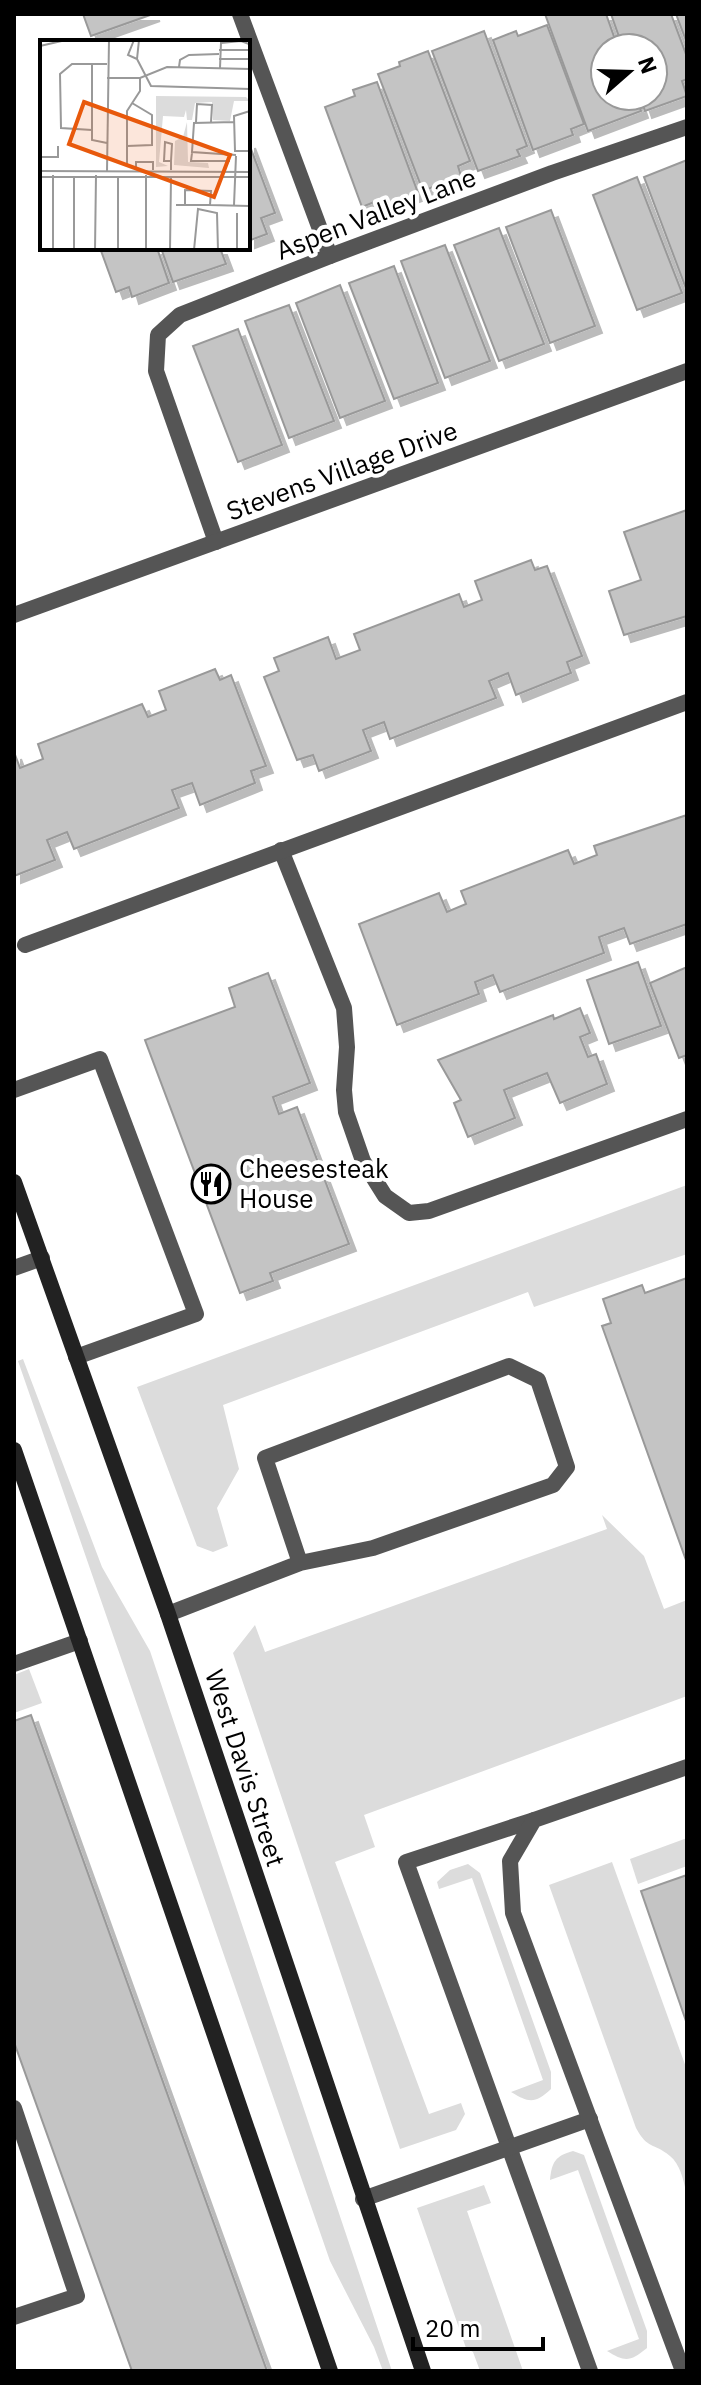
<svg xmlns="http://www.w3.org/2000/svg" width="701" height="2385" viewBox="0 0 701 2385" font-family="'IBM Plex Sans',sans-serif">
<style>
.green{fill:#dcdcdc}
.building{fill:#c4c4c4;stroke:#999;stroke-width:2;filter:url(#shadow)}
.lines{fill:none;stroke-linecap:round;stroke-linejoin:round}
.lane{stroke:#555;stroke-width:16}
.street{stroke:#555;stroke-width:16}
.secondary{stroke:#222;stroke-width:16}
.labels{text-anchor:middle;stroke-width:8;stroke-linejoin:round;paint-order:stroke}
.street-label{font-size:26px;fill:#000;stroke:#fff}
.poi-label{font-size:26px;fill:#000;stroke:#fff;text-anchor:start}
.inset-road{fill:none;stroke:#999;stroke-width:2}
.view{fill:#e8590c;fill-opacity:0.15;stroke:#e8590c;stroke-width:4}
.inset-edge{fill:none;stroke:#000;stroke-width:4}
</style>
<defs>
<filter id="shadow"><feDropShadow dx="7" dy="7" stdDeviation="0" flood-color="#0004"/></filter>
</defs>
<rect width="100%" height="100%" fill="#fff"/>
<g class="green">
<polygon points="687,1185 687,1254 534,1307 528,1292 223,1405 239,1469 217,1508 228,1546 213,1552 197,1546 137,1387"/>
<polygon points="23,1359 102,1567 150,1651 392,2371 383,2371 374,2347 330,2261 18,1361"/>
<polygon points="602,1515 644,1556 664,1609 687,1600 687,1696 364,1815 375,1847 335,1862 429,2114 461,2103 465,2114 456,2130 400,2149 233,1653 255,1625 265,1652 607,1529"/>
<polygon points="29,1669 42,1703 14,1713 14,1675"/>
<polygon points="687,1838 687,1866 638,1884 630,1859"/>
<path d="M 612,1862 L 687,2070 L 686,2191 C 683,2179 680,2164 670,2156 C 653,2142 648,2150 636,2128 L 549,1885 Z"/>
<path d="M 468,1864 L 480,1873 L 551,2072 L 551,2089 C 535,2104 529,2103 511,2092 L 543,2080 L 472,1878 L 439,1889 L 437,1882 L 450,1870 Z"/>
<path d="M 573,2151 L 584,2155 L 647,2331 L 647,2348 C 630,2362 625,2362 607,2351 L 639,2339 L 578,2170 L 550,2180 C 552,2162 555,2156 573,2151 Z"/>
<polygon points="484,2185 491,2203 467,2211 523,2371 480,2371 473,2352 466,2348 417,2208"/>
</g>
<g class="building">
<polygon points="83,14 153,14 91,36"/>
<polygon points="545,14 606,14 618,48 605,48 605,96 636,96 641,111 588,131"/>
<polygon points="611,14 671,14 687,57 687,79 682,81 687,96 645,111 640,96 653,96 653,48 623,48"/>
<polygon points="676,14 687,14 687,43"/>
<polygon points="547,25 584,124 571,129 573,135 533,150 493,40 516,31 518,36"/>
<polygon points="484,31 527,146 517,150 520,156 478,171 432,51"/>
<polygon points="428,51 470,161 458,166 461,176 423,191 378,74 400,66 399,62"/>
<polygon points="377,82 418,193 381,207 379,200 362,207 325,107 355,96 353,90"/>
<polygon points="248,141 275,213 261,218 267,234 248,241"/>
<polygon points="687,160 687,291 644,177"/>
<polygon points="637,177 682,293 637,310 593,195"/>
<polygon points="551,210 595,326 550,343 506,227"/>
<polygon points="499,228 544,344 499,361 454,245"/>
<polygon points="445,245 490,361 445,378 401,261"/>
<polygon points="100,248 157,248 169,283 132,297 129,287 116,292"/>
<polygon points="161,248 220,248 226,264 173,282"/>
<polygon points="394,266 438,383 394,399 349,283"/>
<polygon points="340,285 385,401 340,418 296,303"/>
<polygon points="289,305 334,421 289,438 245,321"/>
<polygon points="238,329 282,445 238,462 193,346"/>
<polygon points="687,510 687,616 624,635 609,591 641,580 624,532"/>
<polygon points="531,560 535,570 547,566 582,656 567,662 571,673 516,695 508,673 489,681 496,698 390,739 384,722 363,730 371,751 319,771 313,755 297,760 264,677 279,671 274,658 328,637 336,659 360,650 354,634 459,594 464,607 482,600 475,581"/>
<polygon points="215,669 220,680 231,675 266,766 251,771 255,783 200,805 192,783 172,790 179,808 74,849 67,832 47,840 55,860 14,876 14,752 20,768 43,759 38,744 142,704 148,717 166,710 159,691"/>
<polygon points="687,815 687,924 630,944 624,928 599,937 604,953 500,992 493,975 475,982 479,994 397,1025 359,924 439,893 447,912 466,904 461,891 568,850 574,864 597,855 594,846"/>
<polygon points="638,962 661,1026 609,1044 587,980"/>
<polygon points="687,967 687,1055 679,1058 650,983"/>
<polygon points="268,973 310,1083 273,1097 279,1114 297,1107 349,1244 270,1273 273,1281 240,1293 145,1040 235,1007 229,988"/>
<polygon points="580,1008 590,1033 580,1037 588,1057 596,1054 607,1084 560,1103 547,1073 504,1090 515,1118 468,1137 454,1103 461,1100 438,1060 553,1015 554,1019"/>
<polygon points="687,1278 686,1394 687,1563 602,1326 611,1323 603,1299 642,1285 645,1293"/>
<polygon points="31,1715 267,2371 132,2371 14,2042 14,1721"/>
<polygon points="687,1875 687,2024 641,1891"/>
</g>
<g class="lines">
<g class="lane">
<polyline points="281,850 344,1008 347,1047 344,1090 346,1112 363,1161 385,1196 409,1213 429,1211 687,1119"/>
<polyline points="25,945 687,702"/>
<polyline points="14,1090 100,1059 196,1314 76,1357"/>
<polyline points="168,1614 300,1563 265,1458 509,1366 538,1380 567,1467 553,1485 373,1548 300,1563"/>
<polyline points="14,1664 80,1641"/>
<polyline points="534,1820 406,1862 590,2371"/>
<polyline points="14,2108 77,2296 14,2317"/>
<polyline points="363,2199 590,2119"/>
<polyline points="683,2371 513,1913 510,1861 534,1820 687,1767"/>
</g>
<g class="street">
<polyline points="240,14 330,256"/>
<polyline points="216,542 156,371 158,335 180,315 330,256 552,173 687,127"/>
<polyline points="14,615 687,371"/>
<polyline points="14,1268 42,1258"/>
</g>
<g class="secondary">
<polyline points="14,1182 168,1614 423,2371"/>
<polyline points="14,1450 330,2371"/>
</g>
</g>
<defs>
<g id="restaurant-ring" transform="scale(2)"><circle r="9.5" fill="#fff" stroke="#000" stroke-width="1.5"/><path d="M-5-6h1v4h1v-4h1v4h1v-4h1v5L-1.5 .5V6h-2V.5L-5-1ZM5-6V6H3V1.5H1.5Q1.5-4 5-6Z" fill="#000"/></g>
</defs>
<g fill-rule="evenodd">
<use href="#restaurant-ring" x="211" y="1184"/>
</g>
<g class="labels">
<g class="street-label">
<text transform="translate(376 214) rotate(-21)" y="9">Aspen Valley Lane</text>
<text transform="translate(342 471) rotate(-20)" y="9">Stevens Village Drive</text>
<text transform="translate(245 1768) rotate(72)" y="9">West Davis Street</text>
</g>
<g class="poi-label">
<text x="239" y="1178">Cheesesteak<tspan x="239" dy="30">House</tspan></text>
</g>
</g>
<g transform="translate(40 40)">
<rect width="210" height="210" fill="#fff"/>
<path d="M 116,56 L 206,57 L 210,61 L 194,61 L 190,81 L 173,80 L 172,62 L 155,63 L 152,80 L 147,80 L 146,70 L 144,77 L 123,76 L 119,122 L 128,126 L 116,127 ZM 147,82 L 148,122 L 168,123 L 169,128 L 134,125 L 135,101 L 143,97 Z" fill="#dcdcdc"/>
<path class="inset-road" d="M 94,0 L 88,15 L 97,19M 99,0 L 97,19 L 111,46 L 210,49M 0,6 L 26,0M 179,10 L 209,10M 179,19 L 209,19M 52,24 L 52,100 L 67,103M 139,27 L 140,20 L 149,15 L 179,14M 180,28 L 181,3 L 201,1 L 209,4 L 209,29M 67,38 L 100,38 L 127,27 L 210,29M 210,71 L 194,76 L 195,111 L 210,111M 156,82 L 157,64 L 172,65 L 171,82M 194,82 L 154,83 L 152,112 L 196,115M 52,90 L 21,88 L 20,34 L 32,24 L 67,24M 87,106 L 112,105 L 112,75 L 92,63M 152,113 L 151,121 L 189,121 L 189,115M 0,117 L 18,117 L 18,106M 131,121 L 132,104 L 125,102 L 124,121 L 131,121 L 131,130M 87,124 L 87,71 L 100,51 L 100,38M 96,130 L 96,122 L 113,122 L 113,130M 0,131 L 210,132M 67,131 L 69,0M 0,137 L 210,137M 136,165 L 145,165 L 145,150 L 171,151 L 170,165 L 209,166 L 210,154M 145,165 L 170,165M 194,165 L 196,116M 13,210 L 13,135M 34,210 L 34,138M 55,210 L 56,135M 78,210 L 78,136M 106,210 L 106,135M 130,210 L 131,137M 154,210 L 158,169 L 177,173 L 178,210M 197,210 L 197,173"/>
<path class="view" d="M 44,62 L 190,115 L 174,157 L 29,104 Z"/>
<rect width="210" height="210" class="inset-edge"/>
</g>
<rect width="701" height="2385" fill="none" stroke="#000000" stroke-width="32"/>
<g transform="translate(629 72) rotate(70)"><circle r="38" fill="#ffffff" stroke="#999999" stroke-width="2"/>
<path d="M0-6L14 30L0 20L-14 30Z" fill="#000000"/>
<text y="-12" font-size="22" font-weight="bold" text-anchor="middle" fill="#000000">N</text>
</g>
<path d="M413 2337v12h130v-12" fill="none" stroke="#000000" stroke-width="4"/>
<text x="425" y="2337" font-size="24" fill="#000000" stroke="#ffffff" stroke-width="6" paint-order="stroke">20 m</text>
</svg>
